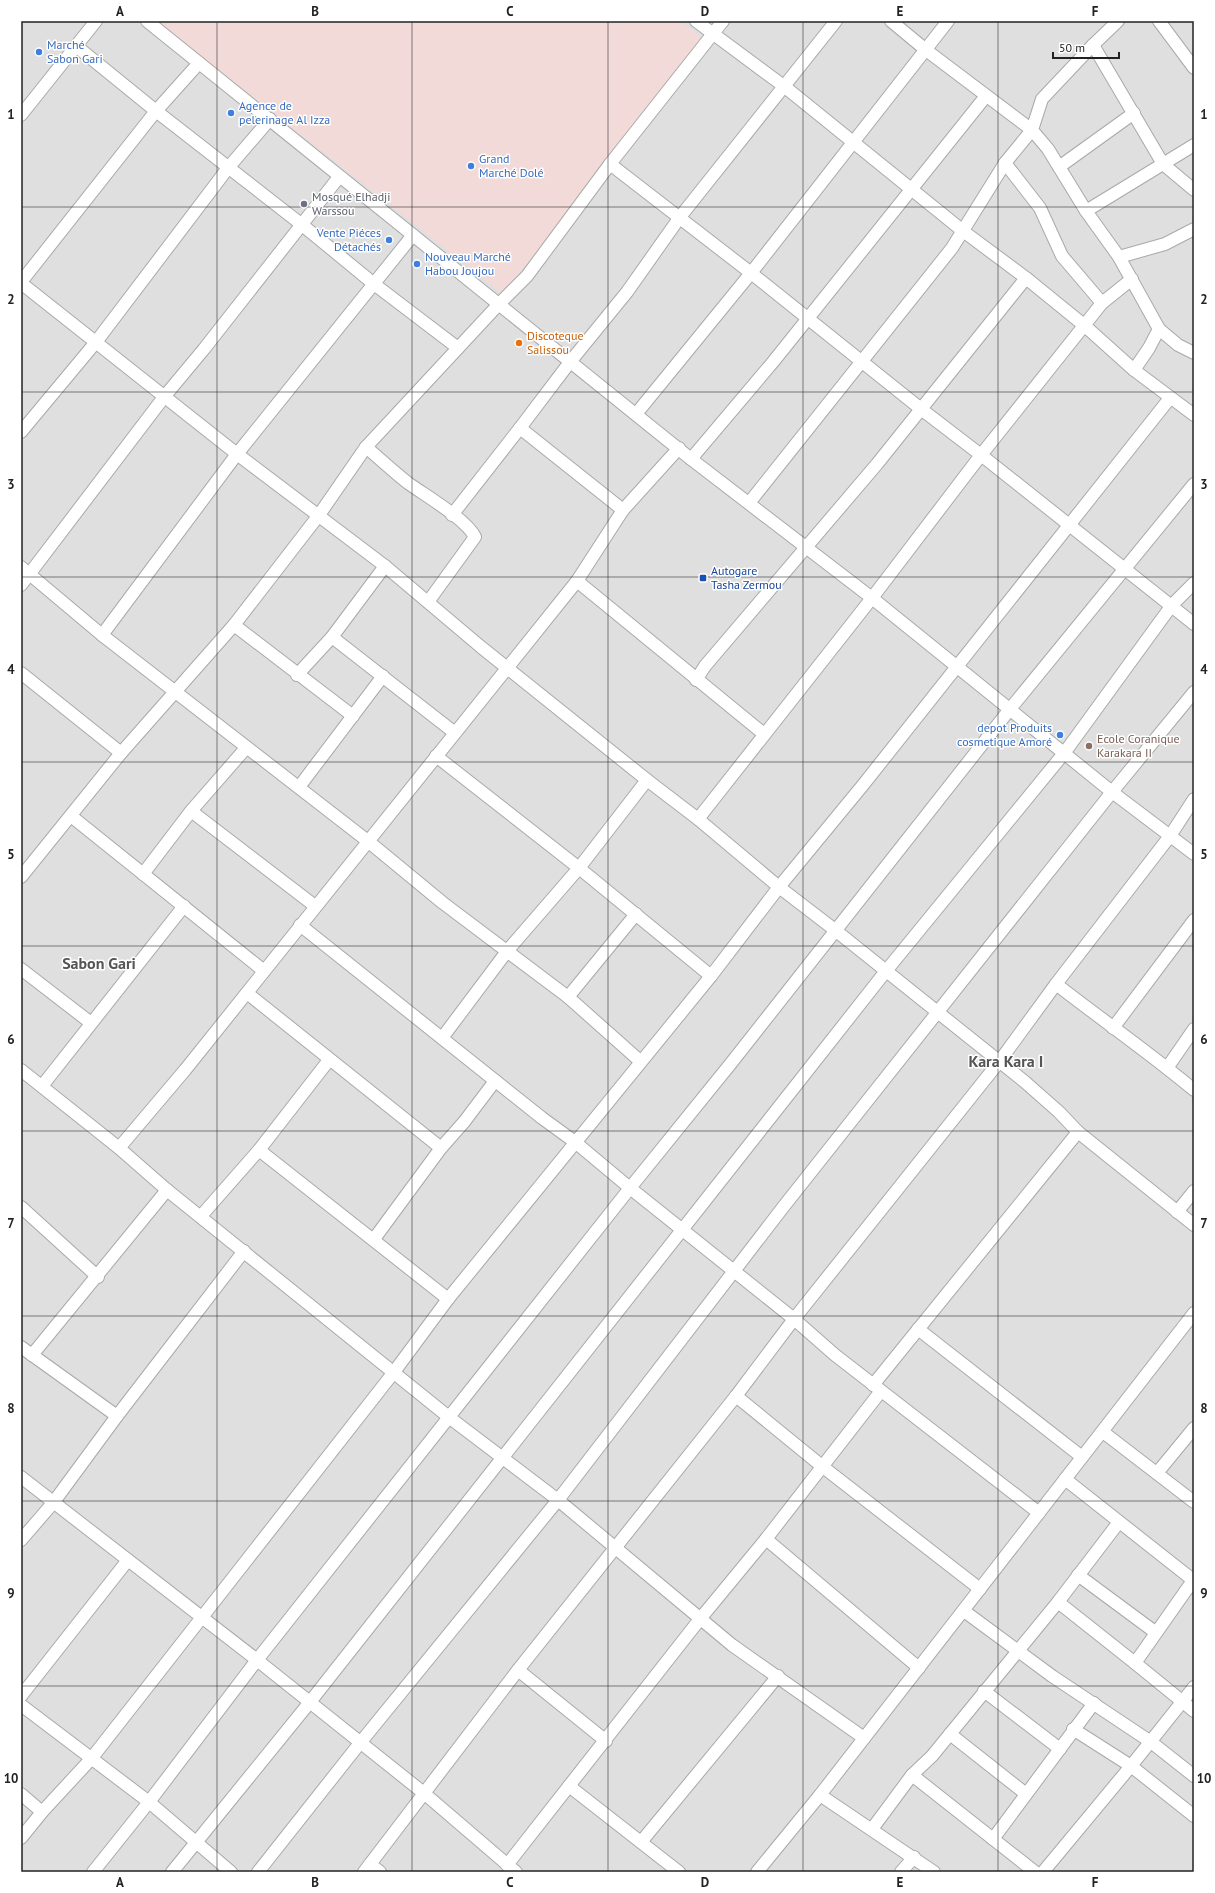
<svg xmlns="http://www.w3.org/2000/svg" width="1215" height="1893" viewBox="0 0 1215 1893" font-family="'PT Sans',sans-serif">
<style>
.residential{fill:#e0dfdf}
.commercial{fill:#f2dad9}
.lines{fill:none;stroke-linecap:round;stroke-linejoin:round}
.minor-casing{stroke:#a9a9a9;stroke-width:14}
.minor{stroke:#fff;stroke-width:12}
.grid{fill:none;stroke:#222;stroke-width:1;stroke-opacity:0.55}
.shop-dot{fill:#3f7fe0;stroke:#fff;stroke-width:1.5}
.worship-dot{fill:#6b7280;stroke:#fff;stroke-width:1.5}
.food-dot{fill:#e8710a;stroke:#fff;stroke-width:1.5}
.transit-dot{fill:#1a4fb4;stroke:#fff;stroke-width:1.5}
.education-dot{fill:#8d6e63;stroke:#fff;stroke-width:1.5}
.labels{text-anchor:middle;stroke-width:3;stroke-linejoin:round;paint-order:stroke}
.shop-label{font-size:12px;fill:#366cbe;stroke:#fff;text-anchor:start}
.worship-label{font-size:12px;fill:#5b616d;stroke:#fff;text-anchor:start}
.food-label{font-size:12px;fill:#c56008;stroke:#fff;text-anchor:start}
.transit-label{font-size:12px;fill:#164399;stroke:#fff;text-anchor:start}
.education-label{font-size:12px;fill:#785e54;stroke:#fff;text-anchor:start}
.district-label{font-size:16px;font-weight:bold;fill:#555;stroke:#fff}
.neatline{fill:none;stroke:#222;stroke-width:1.5}
.grid-label{font-size:13px;text-anchor:middle;font-weight:bold;fill:#222}
</style>
<rect width="100%" height="100%" fill="#f2efe9"/>
<rect class="residential" x="21" y="21" width="1173" height="1851"/>
<polygon class="commercial" points="156,21 680,21 702,38 503,294"/>
<g class="lines">
<g class="minor-casing">
<g id="minor">
<polyline points="147,21 691,459 872,598 1112,792 1194,854"/>
<polyline points="696,21 785,87 963,231 1026,278 1085,326 1134,370 1194,415"/>
<polyline points="1118,21 1093,45 1042,99 1032,130 1048,149 1086,211 1119,257 1159,329 1149,348 1134,370"/>
<polyline points="1159,21 1194,68"/>
<polyline points="1093,45 1163,164 1194,190"/>
<polyline points="76,46 156,111 301,224 374,284 458,348"/>
<polyline points="21,115 96,21"/>
<polyline points="1005,163 1040,208 1062,256 1102,303"/>
<polyline points="610,164 751,273 921,409 981,455 1194,624"/>
<polyline points="1059,167 1134,113"/>
<polyline points="1086,211 1194,145"/>
<polyline points="1119,257 1165,244 1194,229"/>
<polyline points="21,282 156,111 199,63"/>
<polyline points="21,283 237,454 385,566 481,647 647,780 698,819 779,887 835,930 1025,1082 1059,1112 1078,1132 1194,1225"/>
<polyline points="1159,329 1178,345 1194,353"/>
<polyline points="636,414 751,273 948,21"/>
<polyline points="520,428 623,510"/>
<polyline points="21,432 96,342 228,168 270,119"/>
<path d="M 366,447 C 380,459 394,472 408,483 C 426,496 466,519 475,537 L 428,602"/>
<polyline points="691,459 773,362 986,96"/>
<polyline points="749,503 952,248 1005,163 1032,130 926,50 891,21"/>
<polyline points="452,515 520,428 570,362 627,292 680,217 836,21"/>
<polyline points="21,567 102,635 369,842 443,903 568,997 640,1061"/>
<polyline points="577,581 764,734"/>
<polyline points="21,585 164,397 204,349 339,177"/>
<polyline points="234,625 353,716"/>
<polyline points="102,635 237,454 413,235"/>
<polyline points="332,637 455,733"/>
<polyline points="21,673 121,753"/>
<polyline points="297,675 332,637 385,566"/>
<polyline points="696,680 705,666 877,464 1026,278"/>
<polyline points="436,756 579,868 711,976"/>
<polyline points="299,787 383,676"/>
<polyline points="191,811 315,906"/>
<polyline points="71,816 264,971"/>
<polyline points="698,819 872,598 981,455 1102,303 1132,279"/>
<polyline points="143,874 191,811 246,748"/>
<polyline points="21,877 121,753 234,625 319,515 366,447 499,304 527,276 610,164 723,21"/>
<polyline points="300,925 542,1118 575,1142 630,1188 794,1319 835,1355 1039,1513"/>
<polyline points="21,969 91,1023"/>
<path d="M 1056,984 C 1102,1020 1150,1053 1194,1090"/>
<polyline points="247,993 441,1148"/>
<polyline points="568,997 636,914"/>
<polyline points="1113,1028 1194,920"/>
<polyline points="442,1038 508,950 579,868 647,780"/>
<polyline points="1167,1068 1194,1029"/>
<polyline points="21,1070 119,1148 167,1190 450,1418 558,1500 732,1645 864,1738"/>
<polyline points="42,1086 184,906"/>
<polyline points="119,1148 185,1070 577,581 623,510 679,448"/>
<polyline points="259,1150 448,1299"/>
<polyline points="21,1207 98,1277"/>
<polyline points="1177,1212 1194,1191"/>
<polyline points="201,1216 259,1150 329,1060"/>
<polyline points="374,1239 441,1148 464,1122 495,1081"/>
<polyline points="918,1329 1082,1457"/>
<polyline points="21,1347 117,1416"/>
<polyline points="32,1355 167,1190"/>
<polyline points="873,1385 1078,1132"/>
<polyline points="736,1396 823,1467 980,1589"/>
<polyline points="1103,1432 1194,1502"/>
<polyline points="1157,1473 1194,1428"/>
<polyline points="21,1477 257,1660 425,1794 516,1872"/>
<polyline points="1065,1479 1193,1580"/>
<polyline points="766,1539 919,1668"/>
<polyline points="21,1540 53,1503 117,1416 244,1251"/>
<polyline points="1078,1575 1155,1632"/>
<polyline points="1194,1579 1135,1663 1194,1711"/>
<polyline points="1058,1602 1135,1663"/>
<polyline points="964,1611 1052,1676 1151,1742 1194,1776"/>
<polyline points="518,1670 606,1741"/>
<polyline points="984,1691 1060,1749"/>
<polyline points="21,1696 128,1560"/>
<polyline points="21,1705 149,1802 231,1872"/>
<polyline points="1073,1729 1131,1766 1194,1816"/>
<polyline points="950,1734 1026,1794"/>
<polyline points="912,1775 1035,1872"/>
<polyline points="569,1786 679,1872"/>
<polyline points="21,1794 42,1812"/>
<polyline points="820,1795 934,1872"/>
<polyline points="872,1829 912,1775 932,1756 1058,1602 1119,1522"/>
<polyline points="21,1838 42,1812 91,1759 394,1372 448,1299 711,976 779,887 863,785 1170,398"/>
<polyline points="993,1839 1094,1703"/>
<polyline points="641,1842 778,1676"/>
<polyline points="370,1864 380,1872"/>
<polyline points="507,1865 700,1619 766,1539 881,1391"/>
<polyline points="93,1872 149,1802 257,1660 630,1188 732,1062 1010,709 1194,484"/>
<polyline points="172,1872 310,1702 886,971 1065,752 1172,605 1194,583"/>
<polyline points="258,1872 360,1743 558,1500 784,1206 1112,792 1194,692"/>
<polyline points="364,1872 518,1670 736,1396 794,1319 999,1062 1056,984 1170,836 1194,799"/>
<polyline points="757,1872 820,1795 1194,1313"/>
<polyline points="901,1872 914,1857"/>
<polyline points="1043,1872 1131,1766 1194,1687"/>
</g>
</g>
<use href="#minor" class="minor"/>
</g>
<path class="grid" d="M 217,21 L 217,1872M 412,21 L 412,1872M 608,21 L 608,1872M 803,21 L 803,1872M 998,21 L 998,1872M 21,207 L 1194,207M 21,392 L 1194,392M 21,577 L 1194,577M 21,762 L 1194,762M 21,946 L 1194,946M 21,1131 L 1194,1131M 21,1316 L 1194,1316M 21,1501 L 1194,1501M 21,1686 L 1194,1686"/>
<g class="shop-dot">
<circle cx="39" cy="52" r="4"/>
<circle cx="231" cy="113" r="4"/>
<circle cx="471" cy="166" r="4"/>
<circle cx="389" cy="240" r="4"/>
<circle cx="417" cy="264" r="4"/>
<circle cx="1060" cy="735" r="4"/>
</g>
<circle class="worship-dot" cx="304" cy="204" r="4"/>
<circle class="food-dot" cx="519" cy="343" r="4"/>
<rect class="transit-dot" x="699" y="574" width="8" height="8" rx="2"/>
<circle class="education-dot" cx="1089" cy="746" r="4"/>
<g class="labels">
<g class="shop-label">
<text x="47" y="49">Marché<tspan x="47" dy="14">Sabon Gari</tspan></text>
<text x="239" y="110">Agence de<tspan x="239" dy="14">pelerinage Al Izza</tspan></text>
<text x="479" y="163">Grand<tspan x="479" dy="14">Marché Dolé</tspan></text>
<text x="381" y="237" text-anchor="end">Vente Piéces<tspan x="381" dy="14">Détachés</tspan></text>
<text x="425" y="261">Nouveau Marché<tspan x="425" dy="14">Habou Joujou</tspan></text>
<text x="1052" y="732" text-anchor="end">depot Produits<tspan x="1052" dy="14">cosmetique Amoré</tspan></text>
</g>
<g class="worship-label">
<text x="312" y="201">Mosqué Elhadji<tspan x="312" dy="14">Warssou</tspan></text>
</g>
<g class="food-label">
<text x="527" y="340">Discoteque<tspan x="527" dy="14">Salissou</tspan></text>
</g>
<g class="transit-label">
<text x="711" y="575">Autogare<tspan x="711" dy="14">Tasha Zermou</tspan></text>
</g>
<g class="education-label">
<text x="1097" y="743">Ecole Coranique<tspan x="1097" dy="14">Karakara II</tspan></text>
</g>
<g class="district-label">
<text x="99" y="969">Sabon Gari</text>
<text x="1006" y="1067">Kara Kara I</text>
</g>
</g>
<rect width="1215" height="1893" fill="none" stroke="#ffffff" stroke-width="44"/>
<path d="M1053 52v6h66v-6" fill="none" stroke="#222222" stroke-width="2"/>
<text x="1059" y="52" font-size="12" fill="#222222" stroke="#ffffff" stroke-width="3" paint-order="stroke">50 m</text>
<rect x="22" y="22" width="1171" height="1849" class="neatline"/>
<g class="grid-label">
<text x="120" y="16">A</text>
<text x="315" y="16">B</text>
<text x="510" y="16">C</text>
<text x="705" y="16">D</text>
<text x="900" y="16">E</text>
<text x="1095" y="16">F</text>
<text x="11" y="119">1</text>
<text x="1204" y="119">1</text>
<text x="11" y="304">2</text>
<text x="1204" y="304">2</text>
<text x="11" y="489">3</text>
<text x="1204" y="489">3</text>
<text x="11" y="674">4</text>
<text x="1204" y="674">4</text>
<text x="11" y="859">5</text>
<text x="1204" y="859">5</text>
<text x="11" y="1044">6</text>
<text x="1204" y="1044">6</text>
<text x="11" y="1228">7</text>
<text x="1204" y="1228">7</text>
<text x="11" y="1413">8</text>
<text x="1204" y="1413">8</text>
<text x="11" y="1598">9</text>
<text x="1204" y="1598">9</text>
<text x="11" y="1783">10</text>
<text x="1204" y="1783">10</text>
<text x="120" y="1887">A</text>
<text x="315" y="1887">B</text>
<text x="510" y="1887">C</text>
<text x="705" y="1887">D</text>
<text x="900" y="1887">E</text>
<text x="1095" y="1887">F</text>
</g>
</svg>
